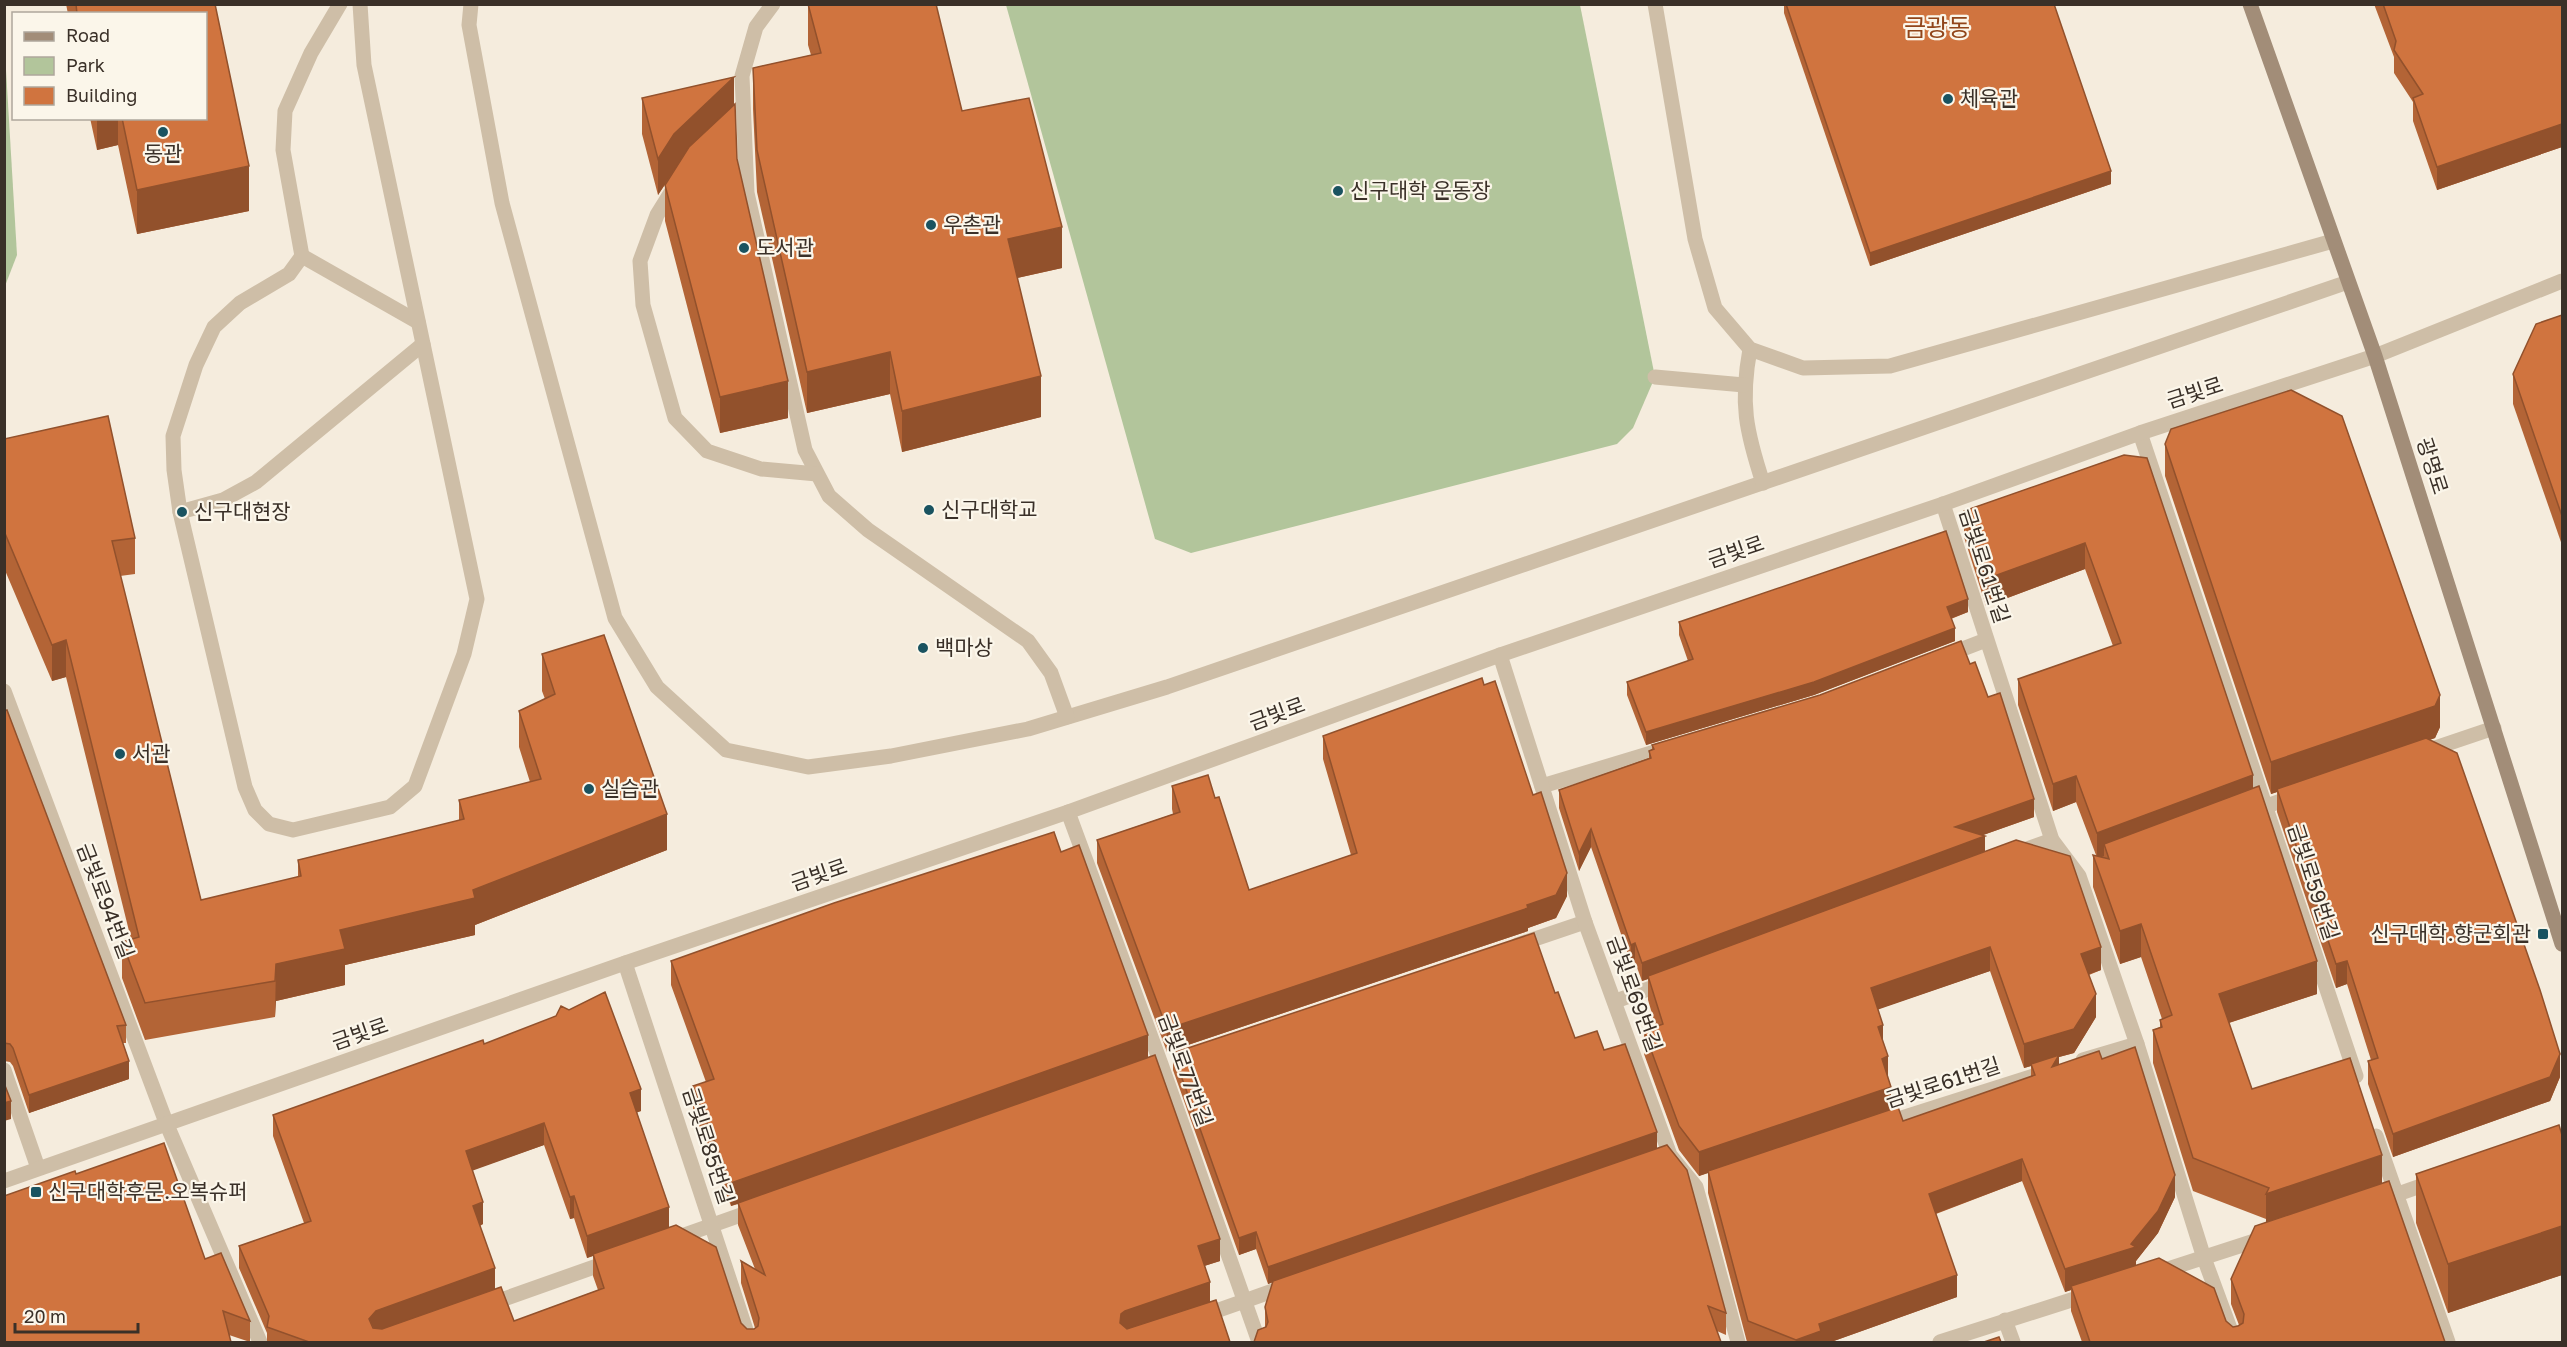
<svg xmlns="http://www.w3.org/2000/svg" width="2567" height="1347" viewBox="0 0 2567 1347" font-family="'Golos Text','Noto Sans KR',sans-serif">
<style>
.green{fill:#b2c59b}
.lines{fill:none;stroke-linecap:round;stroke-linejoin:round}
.service{stroke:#cebea7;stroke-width:15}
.minor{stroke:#cebea7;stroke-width:15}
.tertiary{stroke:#cebea7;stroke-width:15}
.secondary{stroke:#a28d78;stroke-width:15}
.wall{fill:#b36436;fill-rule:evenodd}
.shaded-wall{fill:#92512c}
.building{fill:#d0743f;stroke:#92512c;stroke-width:1.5}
.poi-dot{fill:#1a5360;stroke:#fbf6ea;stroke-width:2}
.labels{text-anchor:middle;stroke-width:4.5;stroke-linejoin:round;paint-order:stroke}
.poi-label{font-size:21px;fill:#3a3028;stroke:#fbf6ea;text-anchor:start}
.street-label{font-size:21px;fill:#3a3028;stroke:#fbf6ea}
.quarter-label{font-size:24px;fill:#91451a;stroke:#fbf6ea}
</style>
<rect width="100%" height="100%" fill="#f5ecdd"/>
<g class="green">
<polygon points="1006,5 1580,5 1655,377 1633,428 1617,444 1191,553 1155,539"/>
<polygon points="4,36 17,255 5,286 4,286"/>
</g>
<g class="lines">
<g class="service">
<polyline points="340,4 311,53 285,111 283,150 302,256 289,274 240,303 214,327 196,365 173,436 174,470 180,512 223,500 256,482 423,344"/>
<polyline points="471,4 469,25 502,203 615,618 657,687 726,750 808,767 891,756 1028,729 1167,687 2348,282"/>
<polyline points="773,4 756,27 742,76 747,193 805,450 829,496 868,530 1028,641 1051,673 1067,717"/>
<polyline points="1655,4 1695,239 1715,308 1750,349 1803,368 1890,366 2333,241"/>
<polyline points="675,186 657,215 640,261 643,305 675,418 707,451 761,469 817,474"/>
<polyline points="302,256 418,322"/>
<path d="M 1750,349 C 1740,403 1746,431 1763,483"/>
<polyline points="1655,377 1744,385"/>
<polyline points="2140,433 2356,1076"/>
<polyline points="180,512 245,787 255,810 269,824 293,830 390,807 415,786 464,654 477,599 364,65 360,4"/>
<polyline points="1947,655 1986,640"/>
<polyline points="1542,786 1668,748"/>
<polyline points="2016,853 2052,840"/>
<polyline points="1517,945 1585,922"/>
<polyline points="1616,1001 1667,982"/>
<polyline points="2083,1060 2137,1044"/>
<polyline points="4,1070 38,1168"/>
<polyline points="1883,1124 2049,1071"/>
<polyline points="2376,1136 2448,1342"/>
<polyline points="673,1239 755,1210"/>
<polyline points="487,1305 611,1261"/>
<polyline points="1199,1317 1287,1286"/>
<polyline points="2005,1320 2013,1342"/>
</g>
<g class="minor">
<polyline points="1943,504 2052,840 2079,876 2137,1044 2204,1258 2235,1342"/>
<polyline points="1500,655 1585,922 1670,1155 1696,1187 1738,1342"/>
<polyline points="4,691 167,1125 260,1342"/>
<polyline points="2423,752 2494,728"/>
<polyline points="1068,812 1161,1064 1259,1342"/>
<polyline points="2247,813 2295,796"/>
<polyline points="625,963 750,1342"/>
<polyline points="2375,1202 2435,1181"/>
<polyline points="2159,1272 2267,1237"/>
<polyline points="1940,1342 2090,1294"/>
</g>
<polyline class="tertiary" points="4,1181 625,963 1068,812 1500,655 1943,504 2140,433 2375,356 2562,281"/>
<polyline class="secondary" points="2250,4 2375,356 2562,944"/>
</g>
<g class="wall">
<polygon points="66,4 215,4 249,211 137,234 118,145 97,150 90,118 206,118 206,14 68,14"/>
<polygon points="808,4 962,111 1062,268 1017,278 1041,417 902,452 890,394 807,413 757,192 753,109 753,68 811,55 808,45"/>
<polygon points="1784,4 2054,4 2111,184 1870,266 1784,13"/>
<polygon points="2374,4 2562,4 2562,147 2437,190 2413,121 2413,102 2394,73 2394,57"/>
<polygon points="642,98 734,105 737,159 788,418 720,433 665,221 665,185 675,170 658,195 642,134"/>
<polygon points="2562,315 2562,545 2513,404 2513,374"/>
<polygon points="4,439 135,538 135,574 120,576 201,900 298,877 298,860 459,821 459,800 530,782 519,747 519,711 545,699 542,691 542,654 667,850 475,925 475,935 345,965 345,985 276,1001 275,1017 145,1040 122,978 122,942 131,939 66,677 52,681 4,568"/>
<polygon points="2165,444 2440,727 2435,738 2429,740 2560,1077 2550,1101 2393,1157 2368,1084 2368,1061 2371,1060 2347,984 2336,988 2277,812 2277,792 2271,794 2165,476"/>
<path d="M 2124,455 L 2253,789 L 2317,994 L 2229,1023 L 2252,1089 L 2382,1183 L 2445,1342 L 2082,1342 L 2071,1311 L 2071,1290 L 2065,1292 L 2022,1181 L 1936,1214 L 1957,1297 L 1831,1342 L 1747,1342 L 1708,1193 L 1708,1173 L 1699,1176 L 1679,1150 L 1644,1054 L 1644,1031 L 1656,1027 L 1648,1000 L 1648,979 L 1642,981 L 1635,962 L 1631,963 L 1591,847 L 1579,871 L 1559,808 L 1559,790 L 1649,758 L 1649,751 L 1652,749 L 1652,745 L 1970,664 L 2034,817 L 1983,835 L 1985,851 L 2101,970 L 2089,975 L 2096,1017 L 2074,1053 L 2059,1057 L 2059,1065 L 2102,1059 L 2175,1197 L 2158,1233 L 2136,1261 L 2136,1265 L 2226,1321 L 2233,1327 L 2239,1325 L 2231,1304 L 2231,1279 L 2266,1222 L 2266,1219 L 2193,1191 L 2153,1063 L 2153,1030 L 2160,1027 L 2160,1020 L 2162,1019 L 2141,957 L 2120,964 L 2093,887 L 2093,855 L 2096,855 L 2076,802 L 2053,811 L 2018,705 L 2018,679 L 2113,646 L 2085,569 L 1986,606 L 1964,537 L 1964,511 ZM 1990,971 L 2024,1068 L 2031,1066 L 2031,1077 L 1903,1121 L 1891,1109 L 1888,1078 L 1878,1009 Z"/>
<polygon points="1968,612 1951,619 1955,641 1814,695 1646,745 1627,695 1627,682 1688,661 1679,635 1679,622"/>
<polygon points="1484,685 1567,896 1556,918 1528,928 1528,931 1167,1052 1097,863 1097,840 1173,814 1172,809 1172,786 1215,798 1249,890 1351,855 1323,759 1323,736"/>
<polygon points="4,711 126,1025 126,1043 123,1043 129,1079 29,1113 13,1066 10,1062 4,1061"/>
<path d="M 1061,852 L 1148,1057 L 1220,1261 L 1204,1266 L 1210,1302 L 1230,1342 L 267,1342 L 267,1333 L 239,1268 L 239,1246 L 304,1223 L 273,1136 L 273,1115 L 484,1044 L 641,1111 L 637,1112 L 669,1227 L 741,1323 L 747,1329 L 754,1329 L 755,1328 L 741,1283 L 741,1261 L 755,1269 L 738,1225 L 738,1204 L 731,1206 L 693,1110 L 693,1086 L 706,1082 L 671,985 L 671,961 ZM 544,1145 L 570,1219 L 574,1218 L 587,1258 L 593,1256 L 593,1276 L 598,1290 L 514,1321 L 495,1289 L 480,1226 L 483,1224 L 472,1170 Z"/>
<polygon points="1555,993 1575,1038 1604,1050 1657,1148 1726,1313 1726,1335 1717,1331 1265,1327 1265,1307 1273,1282 1268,1284 1256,1249 1239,1255 1173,1070 1173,1053"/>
<polygon points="2562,1135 2562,1275 2448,1313 2416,1223 2416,1174"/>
<polygon points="76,1174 205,1259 250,1321 250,1342 229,1335"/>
</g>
<g class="shaded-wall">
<polygon points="734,77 734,114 674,170 658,195 658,159 674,134"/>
<polygon points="97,118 118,118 118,145 97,150"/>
<polygon points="2562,124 2562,147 2437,190 2437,167"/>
<polygon points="249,166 249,211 137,234 137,190"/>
<polygon points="2111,171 2111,184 1870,266 1870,253"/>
<polygon points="1062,227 1062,268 1008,280 1008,239"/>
<polygon points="890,352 890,394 807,413 807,372"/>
<polygon points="1041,376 1041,417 902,452 902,411"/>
<polygon points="788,381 788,418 720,433 720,397"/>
<polygon points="2085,543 2085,569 1986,606 1986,579"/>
<polygon points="1968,599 1968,612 1947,620 1947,607"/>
<polygon points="1955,628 1955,641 1814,695 1646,745 1646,732"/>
<polygon points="66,640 66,677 52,681 52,645"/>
<polygon points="2440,695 2440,727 2435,738 2278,792 2277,789 2277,792 2271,794 2271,762"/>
<polygon points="2253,775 2253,801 2104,844 2104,856 2097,859 2097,833"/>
<polygon points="2076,776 2076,802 2053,811 2053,784"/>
<polygon points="2034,799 2034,817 1955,845 1955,827"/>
<polygon points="667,814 667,850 475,925 475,935 345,965 345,985 276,1001 275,1017 276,964 340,930 473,890"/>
<polygon points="1591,829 1591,847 1579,871 1579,853"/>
<polygon points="1985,836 1985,854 1648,976 1648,979 1642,981 1642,963"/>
<polygon points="1567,873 1567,896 1556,918 1528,928 1528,931 1167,1052 1167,1029 1527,905"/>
<polygon points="2141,924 2141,957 2120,964 2120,931"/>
<polygon points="1635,943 1635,962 1631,963 1631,945"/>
<polygon points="1990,947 1990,971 1871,1012 1871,988"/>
<polygon points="2101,947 2101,970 2081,977 2081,954"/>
<polygon points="2317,961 2317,994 2219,1026 2219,994"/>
<polygon points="2347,961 2347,984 2336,988 2336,964"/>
<polygon points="2096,994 2096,1017 2074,1053 2059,1057 2059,1078 2031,1064 2031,1066 2024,1068 2024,1044"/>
<polygon points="1883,1025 1883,1048 1878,1027"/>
<polygon points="1148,1035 1148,1058 731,1206 731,1183"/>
<polygon points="2560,1054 2560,1077 2550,1101 2393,1157 2393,1134"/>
<polygon points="1888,1056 1888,1080 1882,1059"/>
<polygon points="129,1061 129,1079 29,1113 29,1095"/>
<polygon points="1891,1087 1891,1111 1699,1176 1699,1152"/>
<polygon points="641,1089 641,1111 630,1115 630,1093"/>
<polygon points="11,1101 11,1119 4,1121 4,1103"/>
<polygon points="544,1123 544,1145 466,1173 466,1151"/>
<polygon points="1657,1132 1657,1149 1268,1284 1268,1267"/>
<polygon points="2382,1155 2382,1187 2266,1227 2266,1194"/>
<polygon points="2022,1159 2022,1181 1929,1216 1929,1194"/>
<polygon points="2175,1175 2175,1197 2158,1233 2136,1261 2136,1269 2071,1286 2071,1290 2065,1292 2065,1269 2131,1244"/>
<polygon points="574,1196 574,1218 570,1219 570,1197"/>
<polygon points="483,1202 483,1224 473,1228 473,1206"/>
<polygon points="669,1207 669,1229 587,1258 587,1236"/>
<polygon points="2562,1226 2562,1275 2448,1313 2448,1264"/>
<polygon points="1256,1232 1256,1249 1239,1255 1239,1238"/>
<polygon points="1220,1239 1220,1261 1198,1268 1198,1246"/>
<polygon points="495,1268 495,1290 376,1333 369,1319 376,1311"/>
<polygon points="1957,1275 1957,1297 1831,1342 1796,1342 1796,1340 1819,1324"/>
<polygon points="1210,1282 1210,1304 1125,1333 1120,1323 1121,1314 1125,1311"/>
</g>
<g class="building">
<polygon points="76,4 215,4 249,166 137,190 122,118 206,118 206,14 77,14"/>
<polygon points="808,4 936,4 962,111 1029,98 1062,227 1008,239 1041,376 902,411 890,352 807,372 757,150 753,68 821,53"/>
<polygon points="1786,4 2054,4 2111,171 1870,253"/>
<polygon points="2383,4 2562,4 2562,124 2437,167 2413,98 2423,94 2394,50 2396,41"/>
<polygon points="734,77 674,134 658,159 642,98"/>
<polygon points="735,104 737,159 788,381 720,397 665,185 689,147"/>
<polygon points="2562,315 2562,516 2513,374 2536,324"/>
<polygon points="2291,390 2342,416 2440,695 2435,706 2271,762 2165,444 2171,429"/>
<polygon points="108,416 135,538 112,541 201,900 301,876 298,860 464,819 459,800 541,779 519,711 555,694 542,654 604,635 667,814 473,890 475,898 340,930 345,949 276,964 275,981 145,1003 122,942 139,937 66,640 52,645 4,531 4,439"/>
<polygon points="2124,455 2147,458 2253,775 2097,833 2076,776 2053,784 2018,679 2121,643 2085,543 1986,579 1964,511"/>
<polygon points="1946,531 1968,599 1947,607 1955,628 1814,682 1646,732 1627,682 1693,659 1679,622"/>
<polygon points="1961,641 1970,664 1975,662 1988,697 2000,693 2034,799 1955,827 1985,836 1642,963 1635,943 1631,945 1591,829 1579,853 1559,790 1651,758 1649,751 1654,749 1652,745 1820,695"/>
<polygon points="1482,678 1484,685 1495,681 1533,795 1541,792 1567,873 1556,895 1527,905 1528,908 1167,1029 1097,840 1180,812 1172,786 1208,775 1215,798 1219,797 1249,890 1357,853 1323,736"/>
<polygon points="7,710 126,1025 117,1026 129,1061 29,1095 13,1048 10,1044 4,1043 4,711"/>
<polygon points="2426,738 2457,753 2540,990 2560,1054 2550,1077 2393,1134 2368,1061 2378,1058 2347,961 2336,964 2277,789"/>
<polygon points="2259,786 2317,961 2219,994 2252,1089 2350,1058 2382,1155 2266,1194 2269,1188 2193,1158 2153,1030 2162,1027 2160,1020 2172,1015 2141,924 2120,931 2093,855 2109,859 2104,844"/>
<polygon points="1054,832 1061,852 1079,845 1148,1035 731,1183 693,1086 714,1079 671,961 834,903"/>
<polygon points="2016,840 2070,856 2101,947 2081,954 2096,994 2074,1029 2024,1044 1990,947 1871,988 1883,1025 1878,1027 1888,1056 1882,1059 1891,1087 1699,1152 1679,1126 1644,1031 1663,1024 1648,976"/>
<polygon points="1534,933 1555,993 1558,992 1575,1038 1597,1031 1604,1050 1625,1044 1657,1132 1268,1267 1256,1232 1239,1238 1173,1053"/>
<polygon points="605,992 641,1089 630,1093 669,1207 587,1236 574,1196 570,1197 544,1123 466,1151 483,1202 473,1206 495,1268 376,1311 369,1319 373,1328 382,1329 501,1287 514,1321 604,1288 593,1254 676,1225 716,1247 741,1323 747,1329 754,1329 758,1326 759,1318 741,1261 765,1275 738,1203 1155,1055 1220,1239 1198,1246 1210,1282 1125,1311 1121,1314 1120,1323 1127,1329 1216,1300 1230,1342 309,1342 267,1327 269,1316 239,1246 311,1221 273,1115 483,1040 484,1044 556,1016 561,1006 569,1010"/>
<polygon points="2135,1047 2175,1175 2158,1211 2131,1244 2136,1247 2065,1269 2022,1159 1929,1194 1957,1275 1819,1324 1821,1331 1796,1340 1748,1321 1708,1171 1898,1107 1903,1121 2035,1075 2031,1064 2059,1055 2052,1067 2099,1051 2102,1059"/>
<polygon points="4,1083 11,1101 4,1103"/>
<polygon points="2559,1125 2562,1135 2562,1226 2448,1264 2416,1174"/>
<polygon points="164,1143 205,1259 221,1253 250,1321 223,1311 231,1342 4,1342 4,1196 75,1171 76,1174"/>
<polygon points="1667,1145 1687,1170 1726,1313 1708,1306 1721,1342 1254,1342 1258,1330 1266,1327 1268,1322 1265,1307 1273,1281"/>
<polygon points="2389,1181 2445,1342 2090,1342 2071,1286 2159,1258 2214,1288 2226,1321 2233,1327 2238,1326 2243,1323 2244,1314 2231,1279 2255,1226"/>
<polygon points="1999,1337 2001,1342 1984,1342"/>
</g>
<g class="poi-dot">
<circle cx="1948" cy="99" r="6"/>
<circle cx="163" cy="132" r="6"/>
<circle cx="1338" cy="191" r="6"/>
<circle cx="931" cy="225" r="6"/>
<circle cx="744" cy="248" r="6"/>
<circle cx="929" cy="510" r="6"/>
<circle cx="182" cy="512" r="6"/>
<circle cx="923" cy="648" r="6"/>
<circle cx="120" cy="754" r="6"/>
<circle cx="589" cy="789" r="6"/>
<rect x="2537" y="928" width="12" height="12" rx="3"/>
<rect x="30" y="1186" width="12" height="12" rx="3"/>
</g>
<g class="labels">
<g class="poi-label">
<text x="1960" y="106">체육관</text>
<text x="163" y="161" text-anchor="middle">동관</text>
<text x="1350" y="198">신구대학 운동장</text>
<text x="943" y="232">우촌관</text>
<text x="756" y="255">도서관</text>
<text x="941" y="517">신구대학교</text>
<text x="194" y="519">신구대현장</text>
<text x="935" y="655">백마상</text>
<text x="132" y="761">서관</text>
<text x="601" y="796">실습관</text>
<text x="2531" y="941" text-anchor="end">신구대학.향군회관</text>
<text x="48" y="1199">신구대학후문.오복슈퍼</text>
</g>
<g class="street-label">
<text transform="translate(2195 393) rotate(-18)" y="7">금빛로</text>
<text transform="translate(2432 466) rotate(72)" y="7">광명로</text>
<text transform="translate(1736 552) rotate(-19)" y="7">금빛로</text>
<text transform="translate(1984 566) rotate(72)" y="7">금빛로61번길</text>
<text transform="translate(1277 714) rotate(-20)" y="7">금빛로</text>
<text transform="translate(819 875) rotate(-19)" y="7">금빛로</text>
<text transform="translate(2313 882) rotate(72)" y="7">금빛로59번길</text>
<text transform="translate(105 901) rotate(69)" y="7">금빛로94번길</text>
<text transform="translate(1634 994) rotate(70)" y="7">금빛로69번길</text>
<text transform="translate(360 1034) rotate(-19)" y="7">금빛로</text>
<text transform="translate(1185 1070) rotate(70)" y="7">금빛로77번길</text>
<text transform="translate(1943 1083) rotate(-18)" y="7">금빛로61번길</text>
<text transform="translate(708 1146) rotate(72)" y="7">금빛로85번길</text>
</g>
<g class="quarter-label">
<text x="1937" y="36">금광동</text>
</g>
</g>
<rect width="2567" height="1347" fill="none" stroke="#3a3028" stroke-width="12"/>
<rect x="12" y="12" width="195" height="108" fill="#fbf6ea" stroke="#aea79c" stroke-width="1.5"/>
<rect x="24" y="32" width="30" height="9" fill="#a28d78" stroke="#aea79c" stroke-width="1.5"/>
<text x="66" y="42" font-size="18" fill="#3a3028">Road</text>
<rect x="24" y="57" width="30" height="18" fill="#b2c59b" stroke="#aea79c" stroke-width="1.5"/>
<text x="66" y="72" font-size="18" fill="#3a3028">Park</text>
<rect x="24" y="87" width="30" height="18" fill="#d0743f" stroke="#aea79c" stroke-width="1.5"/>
<text x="66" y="102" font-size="18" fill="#3a3028">Building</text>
<path d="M15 1323v9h123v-9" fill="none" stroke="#3a3028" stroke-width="3"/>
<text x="24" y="1323" font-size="18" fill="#3a3028" stroke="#fbf6ea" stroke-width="4.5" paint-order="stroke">20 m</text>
</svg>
